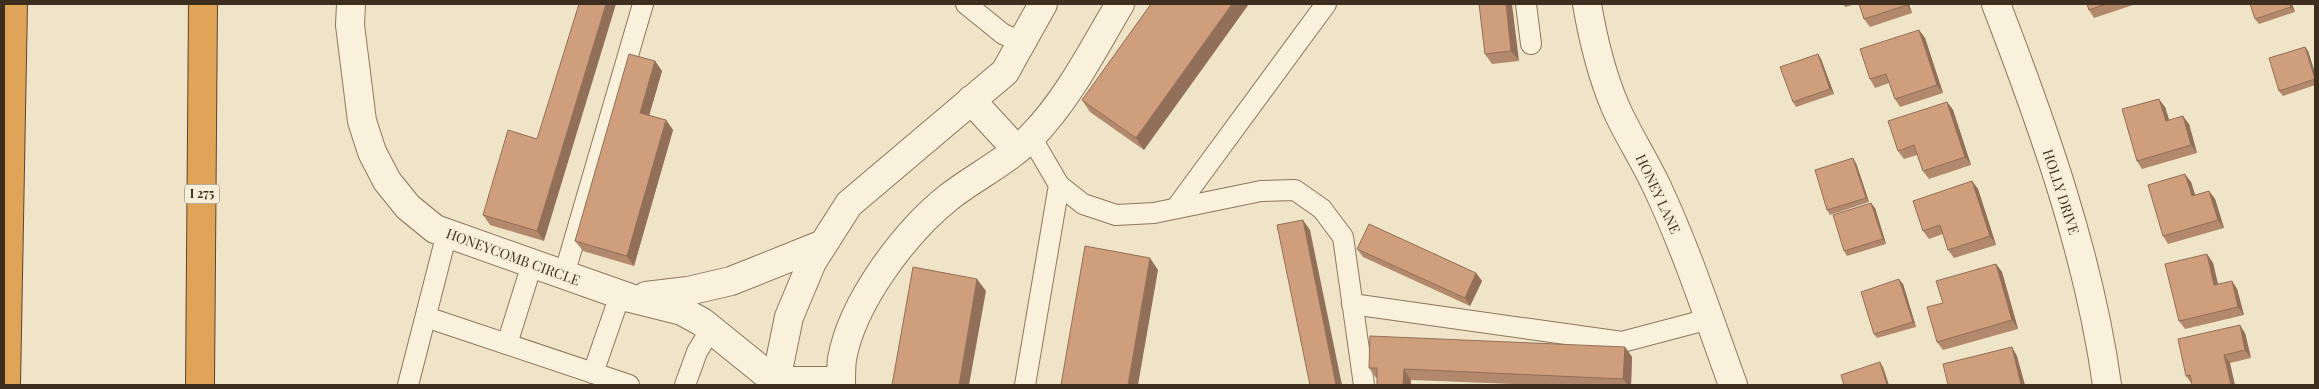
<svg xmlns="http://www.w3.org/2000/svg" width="2319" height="389" viewBox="0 0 2319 389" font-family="'Playfair Display',serif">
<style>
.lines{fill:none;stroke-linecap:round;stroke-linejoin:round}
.service-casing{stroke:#8d765c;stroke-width:22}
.minor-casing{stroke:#8d765c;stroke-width:30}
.motorway-casing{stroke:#5b4430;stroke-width:30}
.service{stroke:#faf1dc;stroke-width:20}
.minor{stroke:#faf1dc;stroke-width:28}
.motorway{stroke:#e0a458;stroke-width:28}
.wall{fill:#b2896c}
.shaded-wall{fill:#916f58}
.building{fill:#cf9f7d;stroke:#916f58}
.labels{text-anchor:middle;stroke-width:5;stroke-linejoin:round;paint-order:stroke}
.shield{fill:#f7eed8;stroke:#756857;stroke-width:1}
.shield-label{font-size:12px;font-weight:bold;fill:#3d2e20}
.street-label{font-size:14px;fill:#3d2e20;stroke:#f7eed8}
</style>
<rect width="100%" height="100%" fill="#f0e4c8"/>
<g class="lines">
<g class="service-casing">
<g id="service">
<polyline points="966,4 1003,34 1022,42"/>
<polyline points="1526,4 1531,44"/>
<polyline points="1059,185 1083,204 1116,215 1154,213 1261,191 1295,190 1322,209 1343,237 1364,385"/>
<polyline points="1176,208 1326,4"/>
<polyline points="564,275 643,4"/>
<polyline points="1352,304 1622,342 1709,319"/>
<polyline points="426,317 629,385"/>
<polyline points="507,344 532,264"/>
<polyline points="593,373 620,295"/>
<polyline points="408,385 447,233"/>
<polyline points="685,385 697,352 711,329"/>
<polyline points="1025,385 1059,185 1031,137"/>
</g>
</g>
<g class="minor-casing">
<g id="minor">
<polyline points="351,4 350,25 362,121 372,152 387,181 408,207 435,229 630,298 682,311 702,322 775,381 841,381"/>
<path d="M 1587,4 C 1593,39 1601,73 1615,106 C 1627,134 1644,159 1657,187 C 1687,251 1709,319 1733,385"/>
<path d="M 1996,4 C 2043,126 2089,255 2107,385"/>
<polyline points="971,100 1016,149"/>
<polyline points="646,296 688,291 731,281 821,245"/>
<polyline points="775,385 789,317 812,262 849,204 1005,72 1043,4"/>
<path d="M 841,385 C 841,377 841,367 842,359 C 852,302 905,232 949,197 C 976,176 1008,161 1032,136 C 1069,98 1093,49 1120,4"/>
</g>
</g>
<g class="motorway-casing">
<g id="motorway">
<polyline points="6,385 13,4"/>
<polyline points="200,385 203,4"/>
</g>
</g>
<use href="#service" class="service"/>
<use href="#minor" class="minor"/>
<use href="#motorway" class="motorway"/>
</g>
<g class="wall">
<polygon points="1151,4 1144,150 1090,112 1082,100"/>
<polygon points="1479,4 1519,61 1492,64 1485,54"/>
<polygon points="1843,4 1856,4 1845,7"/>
<polygon points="1859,4 1909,4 1912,13 1870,27 1864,19"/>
<polygon points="2087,4 2136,4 2094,18 2089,10"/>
<polygon points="2292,4 2295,12 2259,24 2255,19"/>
<polygon points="1919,30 1925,38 1943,93 1900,107 1895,99 1889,83 1875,88 1870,79"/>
<polygon points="2305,47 2308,51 2315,73 2315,85 2283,96 2279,91"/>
<polygon points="1818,54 1821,59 1834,94 1796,107 1793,102"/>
<polygon points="655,61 662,71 649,115 666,120 673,130 634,266 583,251 575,241"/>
<polygon points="1947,102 1953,110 1971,165 1929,179 1923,171 1917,155 1904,159 1898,151"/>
<polygon points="2165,107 2169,120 2189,124 2197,153 2142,169 2137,161"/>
<polygon points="537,139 544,241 490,225 483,215"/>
<polygon points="1856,163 1869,202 1830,215 1827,210"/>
<polygon points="1972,181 1978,189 1996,245 1954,258 1948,250 1943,234 1929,239 1923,231"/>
<polygon points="2191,182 2195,195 2209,191 2215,199 2224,228 2168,244 2163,236"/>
<polygon points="1875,208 1886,244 1847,256 1844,251"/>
<polygon points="1357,249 1476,273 1482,281 1470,306 1363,257"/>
<polygon points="2207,254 2213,263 2218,284 2232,281 2237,289 2244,315 2185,329 2179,321"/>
<polygon points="1996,264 2002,272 2018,329 1943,350 1937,342 1943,303"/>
<polygon points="1903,284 1916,327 1877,338 1874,334"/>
<polygon points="2245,333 2251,358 2230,363 2191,383 2186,376"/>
<polygon points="1625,347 1632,357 1631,385 1537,385 1411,380 1411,385 1377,385 1377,378 1376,378 1369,368"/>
</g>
<g class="shaded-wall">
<polygon points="606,4 616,4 544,241 537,231"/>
<polygon points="1232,4 1249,4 1144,150 1136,138"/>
<polygon points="1506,4 1512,4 1519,61 1511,51"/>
<polygon points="1906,4 1909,4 1912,13 1907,5"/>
<polygon points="2290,4 2292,4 2295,12 2291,7"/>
<polygon points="1919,30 1925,38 1943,93 1937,85"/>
<polygon points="2305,47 2308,51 2315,73 2315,78"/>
<polygon points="1818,54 1821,59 1834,94 1830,89"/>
<polygon points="655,61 662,71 647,123 640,113"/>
<polygon points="2159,99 2165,107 2172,129 2166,121"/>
<polygon points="1947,102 1953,110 1971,165 1965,157"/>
<polygon points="2183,116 2189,124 2197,153 2191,145"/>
<polygon points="666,120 673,130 634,266 627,256"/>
<polygon points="1853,158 1856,163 1869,202 1866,198"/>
<polygon points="2185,174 2191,182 2198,204 2192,196"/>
<polygon points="1972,181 1978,189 1996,245 1990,236"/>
<polygon points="2209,191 2215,199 2224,228 2218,220"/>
<polygon points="1871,203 1875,208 1886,244 1883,239"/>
<polygon points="1303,220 1310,230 1342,385 1336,385"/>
<polygon points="2207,254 2213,263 2220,293 2214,285"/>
<polygon points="1150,258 1158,270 1138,385 1128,385"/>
<polygon points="1996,264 2002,272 2018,329 2012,320"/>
<polygon points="1476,273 1482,281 1470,306 1465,298"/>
<polygon points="977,279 986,291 969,385 959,385"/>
<polygon points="1899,279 1903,284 1916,327 1913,322"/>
<polygon points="2232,281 2237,289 2244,315 2238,307"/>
<polygon points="2240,325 2245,333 2251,358 2245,350"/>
<polygon points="1625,347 1632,357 1631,385 1628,385 1623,379"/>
<polygon points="2012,347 2017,356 2025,385 2021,385"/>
<polygon points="2224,355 2230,363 2235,385 2231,385"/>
<polygon points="1880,362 1883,367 1889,385 1887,385"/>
<polygon points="1404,369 1411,380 1411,385 1403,385"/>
</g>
<g class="building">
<polygon points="579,4 606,4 537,231 483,215 508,130 537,139"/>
<polygon points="1151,4 1232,4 1136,138 1082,100"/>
<polygon points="1479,4 1506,4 1511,51 1485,54"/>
<polygon points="1859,4 1906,4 1907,5 1864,19"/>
<polygon points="2087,4 2106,4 2089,10"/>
<polygon points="2250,4 2290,4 2291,7 2255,19"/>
<polygon points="1919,30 1937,85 1895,99 1886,74 1870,79 1860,49"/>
<polygon points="2305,47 2315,79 2279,91 2269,58"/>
<polygon points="629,54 655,61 640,113 666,120 627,256 575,241"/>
<polygon points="1818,54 1830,89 1793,102 1780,67"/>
<polygon points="2159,99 2166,121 2183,116 2191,145 2137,161 2122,109"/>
<polygon points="1947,102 1965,157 1923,171 1914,145 1898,151 1888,121"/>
<polygon points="1853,158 1866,198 1827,210 1815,170"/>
<polygon points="2185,174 2192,196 2209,191 2218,220 2163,236 2148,185"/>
<polygon points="1972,181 1990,236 1948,250 1940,225 1923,231 1913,201"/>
<polygon points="1871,203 1883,239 1844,251 1833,215"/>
<polygon points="1303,220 1336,385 1310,385 1277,225"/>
<polygon points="1369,224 1476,273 1465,298 1357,249"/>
<polygon points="1085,246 1150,258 1128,385 1061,385"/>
<polygon points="2207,254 2214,285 2232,281 2238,307 2179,321 2165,264"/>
<polygon points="1996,264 2012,320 1937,342 1927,307 1943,303 1936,281"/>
<polygon points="913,267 977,279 959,385 892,385"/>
<polygon points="1899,279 1913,322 1874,334 1861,292"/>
<polygon points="2240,325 2245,350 2224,355 2231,385 2192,385 2190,375 2186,376 2178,339"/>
<polygon points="1370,336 1625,347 1623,379 1404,369 1403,385 1377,385 1377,368 1369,368"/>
<polygon points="2012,347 2021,385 1948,385 1943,364"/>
<polygon points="1880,362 1887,385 1844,385 1841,375"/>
</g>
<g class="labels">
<rect class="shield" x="184.5" y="184.5" width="35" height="19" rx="4"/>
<g class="shield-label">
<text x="202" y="198">I 275</text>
</g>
<g class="street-label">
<text transform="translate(2061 192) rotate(72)" y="5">HOLLY DRIVE</text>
<text transform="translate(1658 194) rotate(65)" y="5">HONEY LANE</text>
<text transform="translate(513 257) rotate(20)" y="5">HONEYCOMB CIRCLE</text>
</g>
</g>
<rect width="2319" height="389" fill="none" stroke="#3d2e20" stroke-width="10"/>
</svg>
